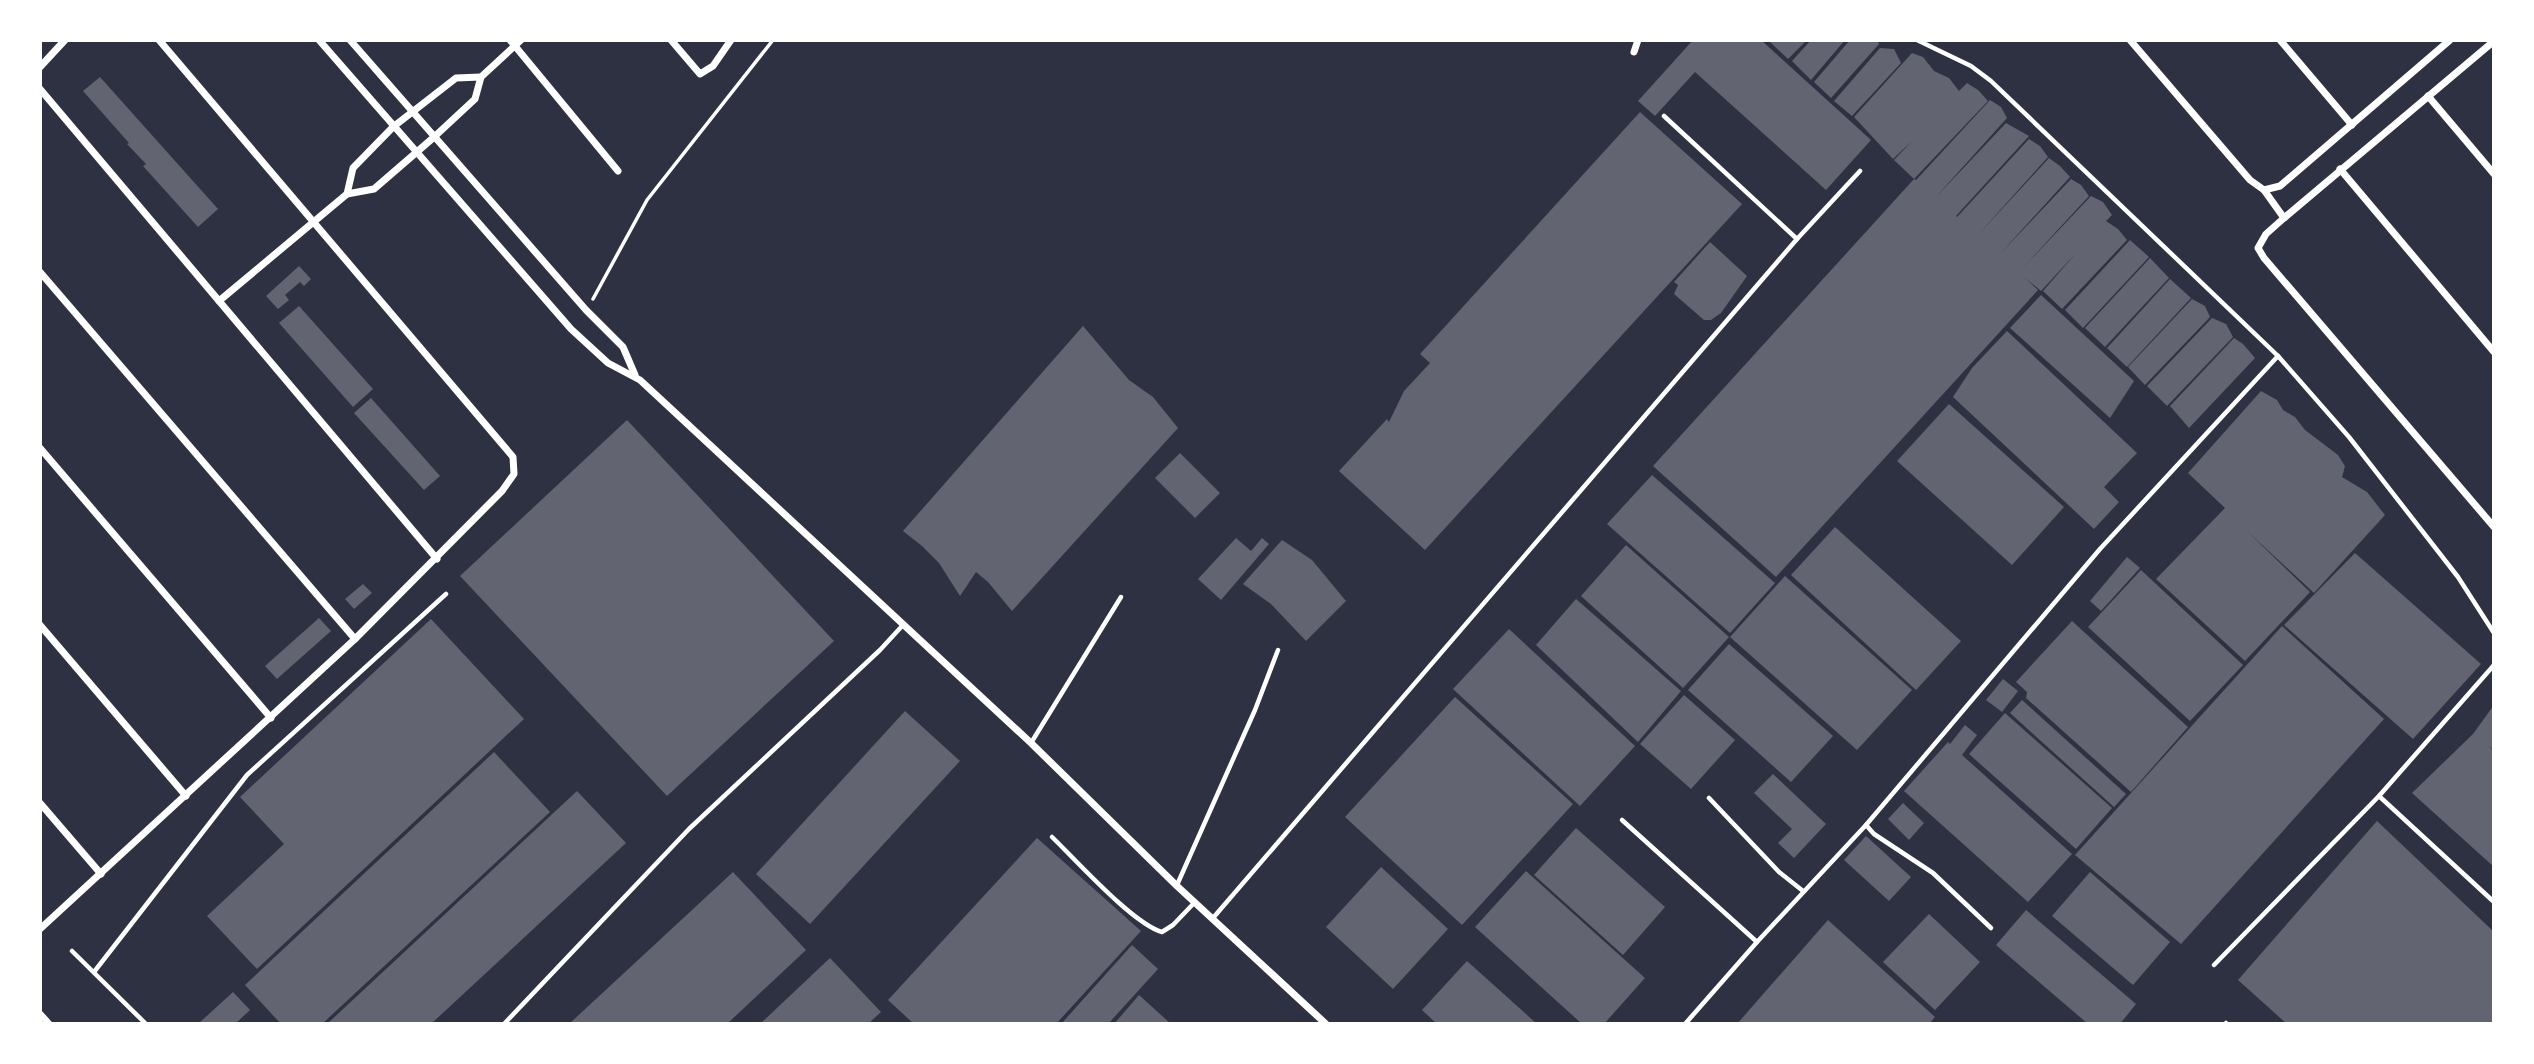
<svg xmlns="http://www.w3.org/2000/svg" width="2534" height="1064" viewBox="0 0 2534 1064" font-family="'Exo 2',sans-serif">
<style>
.building{fill:#626471}
.lines{fill:none;stroke-linecap:round;stroke-linejoin:round}
.path{stroke:#fff;stroke-width:3.5}
.service{stroke:#fff;stroke-width:4.5}
.minor{stroke:#fff;stroke-width:7}
</style>
<rect width="100%" height="100%" fill="#2d3142"/>
<g class="building">
<polygon points="1693,40 1761,40 1871,140 1826,190 1695,72 1655,116 1638,101"/>
<polygon points="1771,40 1807,40 1788,59 1770,42"/>
<polygon points="1811,40 1845,40 1811,80 1792,61"/>
<polygon points="1850,40 1877,40 1879,44 1831,98 1814,82"/>
<polygon points="1880,48 1894,49 1901,63 1852,116 1834,101"/>
<polygon points="1912,53 1923,57 1934,71 1949,78 1959,91 1967,83 1978,90 1988,101 1914,179 1894,160 1912,141 1893,159 1854,117"/>
<polygon points="100,77 218,209 198,227 143,166 146,164 127,144 129,143 83,91"/>
<polygon points="1990,100 2001,107 2007,118 1935,198 2006,123 2029,136 1956,216 1957,217 2029,139 2040,146 2048,157 1977,236 2049,158 2060,166 2070,177 1999,255 2071,179 2081,185 2089,196 2018,273 2091,196 2103,202 2112,215 2106,221 2118,229 2127,240 2062,309 2043,291 2077,252 2041,291 2024,277 2038,290 1776,577 1653,466 1914,179 1916,180"/>
<polygon points="1640,112 1742,204 1425,550 1339,471 1387,419 1389,422 1404,391 1430,363 1420,354"/>
<polygon points="2130,240 2149,257 2083,328 2065,310"/>
<polygon points="1710,242 1747,276 1721,313 1711,320 1704,320 1674,294 1678,285 1674,282"/>
<polygon points="2150,258 2169,278 2105,347 2085,328"/>
<polygon points="299,266 311,279 304,286 300,282 285,295 289,300 278,309 266,296"/>
<polygon points="2170,279 2191,298 2127,367 2107,348"/>
<polygon points="2041,295 2134,381 2110,418 2010,328"/>
<polygon points="2192,299 2205,306 2210,317 2145,385 2128,367"/>
<polygon points="299,306 373,389 353,407 279,323"/>
<polygon points="2212,318 2226,324 2233,337 2167,406 2147,386"/>
<polygon points="1083,326 1129,380 1153,397 1178,428 1012,611 988,582 976,572 960,596 939,563 922,546 903,531"/>
<polygon points="2007,331 2137,453 2104,487 2119,502 2094,529 1953,397 1972,368"/>
<polygon points="2234,338 2243,344 2255,358 2189,428 2170,406"/>
<polygon points="2261,391 2277,400 2283,410 2295,417 2305,430 2338,455 2345,466 2342,477 2367,492 2385,515 2314,593 2247,531 2310,592 2245,661 2156,579 2225,508 2188,473"/>
<polygon points="371,398 440,476 424,490 354,413"/>
<polygon points="1949,404 2064,507 2012,565 1897,461"/>
<polygon points="627,420 834,641 667,796 460,576"/>
<polygon points="1180,453 1220,493 1195,518 1155,478"/>
<polygon points="1652,475 1775,583 1730,633 1607,524"/>
<polygon points="1835,527 1961,641 1916,690 1791,575"/>
<polygon points="1236,538 1251,551 1262,538 1269,544 1221,600 1198,579"/>
<polygon points="1282,540 1312,560 1346,601 1306,641 1271,604 1243,584"/>
<polygon points="1626,545 1729,637 1683,688 1581,596"/>
<polygon points="2355,553 2481,664 2413,739 2284,625"/>
<polygon points="2127,557 2140,568 2101,611 2090,601"/>
<polygon points="2141,570 2243,665 2190,721 2088,627"/>
<polygon points="1785,576 1912,690 1857,750 1730,637"/>
<polygon points="363,584 372,593 354,609 345,599"/>
<polygon points="1576,599 1681,691 1638,742 1536,645"/>
<polygon points="319,618 331,631 277,679 265,666"/>
<polygon points="431,619 524,719 257,969 207,916 284,844 240,797"/>
<polygon points="2072,621 2188,727 2131,792 2026,698 2027,692 2016,682"/>
<polygon points="2282,626 2384,719 2181,944 2075,855"/>
<polygon points="1509,629 1635,746 1580,806 1453,689"/>
<polygon points="1729,644 1833,736 1791,782 1688,690"/>
<polygon points="2003,679 2018,691 2002,712 1986,700"/>
<polygon points="1684,695 1735,740 1691,789 1640,744"/>
<polygon points="1455,697 1573,804 1462,925 1345,817"/>
<polygon points="2022,700 2126,794 2114,807 2010,713"/>
<polygon points="2494,705 2494,750 2487,745 2494,751 2494,867 2412,793 2473,734"/>
<polygon points="905,711 960,761 810,924 756,874"/>
<polygon points="2005,713 2112,808 2076,849 1969,754"/>
<polygon points="1965,725 1977,735 1962,755 2072,854 2028,902 1904,791 1948,742 1950,744"/>
<polygon points="494,752 550,812 322,1024 281,1024 245,985"/>
<polygon points="1773,774 1826,824 1794,858 1778,843 1792,829 1754,793"/>
<polygon points="577,791 626,843 431,1024 327,1024"/>
<polygon points="1903,803 1924,823 1909,840 1888,819"/>
<polygon points="2377,821 2494,932 2494,1024 2287,1024 2238,980"/>
<polygon points="1576,828 1665,907 1623,955 1534,875"/>
<polygon points="1866,836 1911,877 1889,901 1844,860"/>
<polygon points="1037,838 1141,931 1056,1024 914,1024 888,1000"/>
<polygon points="1381,867 1448,929 1393,989 1326,927"/>
<polygon points="1526,871 1645,978 1604,1024 1582,1024 1475,927"/>
<polygon points="733,872 806,950 727,1024 569,1024"/>
<polygon points="2090,872 2170,942 2133,985 2052,916"/>
<polygon points="2026,910 2136,1004 2120,1024 2088,1024 1996,945"/>
<polygon points="1929,914 1980,962 1935,1010 1883,962"/>
<polygon points="1828,920 1935,1017 1929,1024 1737,1024"/>
<polygon points="1132,945 1158,969 1108,1024 1061,1024"/>
<polygon points="830,958 881,1012 868,1024 760,1024"/>
<polygon points="1467,961 1537,1024 1437,1024 1422,1010"/>
<polygon points="233,992 250,1010 235,1024 198,1024"/>
<polygon points="1139,995 1171,1024 1114,1024"/>
</g>
<g class="lines">
<polyline class="path" points="593,299 647,200 773,40"/>
<g class="service">
<polyline points="1917,40 1971,66 1991,81 2278,356 2349,437 2458,577 2494,633"/>
<polyline points="1664,116 1797,239"/>
<polyline points="1031,743 1121,597"/>
<polyline points="2379,796 2494,902"/>
<polyline points="1709,798 1779,872 1803,891"/>
<polyline points="1622,820 1757,942"/>
<polyline points="1866,825 1874,834 1933,873 1991,928"/>
<path d="M 1052,837 C 1076,860 1133,924 1162,932 L 1173,925 L 1195,902"/>
<polyline points="1177,885 1255,710 1278,650"/>
<polyline points="1213,918 1797,239 1860,171"/>
<polyline points="72,951 146,1024"/>
<polyline points="2214,965 2379,796 2494,665"/>
<polyline points="94,972 247,775 446,594"/>
<polyline points="2226,1023 2227,1024"/>
<polyline points="504,1024 689,829 880,650 903,625"/>
<polyline points="1685,1024 1757,942 1866,825 2100,549 2278,356"/>
</g>
<g class="minor">
<polyline points="319,40 571,329 608,363 640,380 1031,743 1177,886 1326,1024"/>
<polyline points="350,40 586,310 623,347 635,375"/>
<polyline points="510,40 618,171"/>
<polyline points="671,40 700,74 713,66 731,40"/>
<polyline points="2130,40 2250,180 2264,190 2280,186 2450,40"/>
<polyline points="2280,40 2352,125"/>
<polyline points="2494,41 2284,218 2266,234 2258,248 2264,258 2494,527"/>
<polyline points="1634,52 1638,40"/>
<polyline points="40,67 65,40"/>
<polyline points="40,89 437,559"/>
<polyline points="2428,96 2494,174"/>
<polyline points="2340,169 2494,352"/>
<polyline points="2264,190 2284,218"/>
<polyline points="347,194 353,168 393,127 456,78 481,77"/>
<polyline points="40,272 355,639"/>
<polyline points="219,301 347,194 374,189 433,138 475,99 481,77 521,40"/>
<polyline points="40,448 271,718"/>
<polyline points="40,625 186,796"/>
<polyline points="40,803 101,874"/>
<polyline points="40,929 355,639 502,491 514,474 513,457 159,40"/>
<polyline points="40,1014 49,1024"/>
</g>
</g>
<rect width="2534" height="1064" fill="none" stroke="#ffffff" stroke-width="84"/>
</svg>
